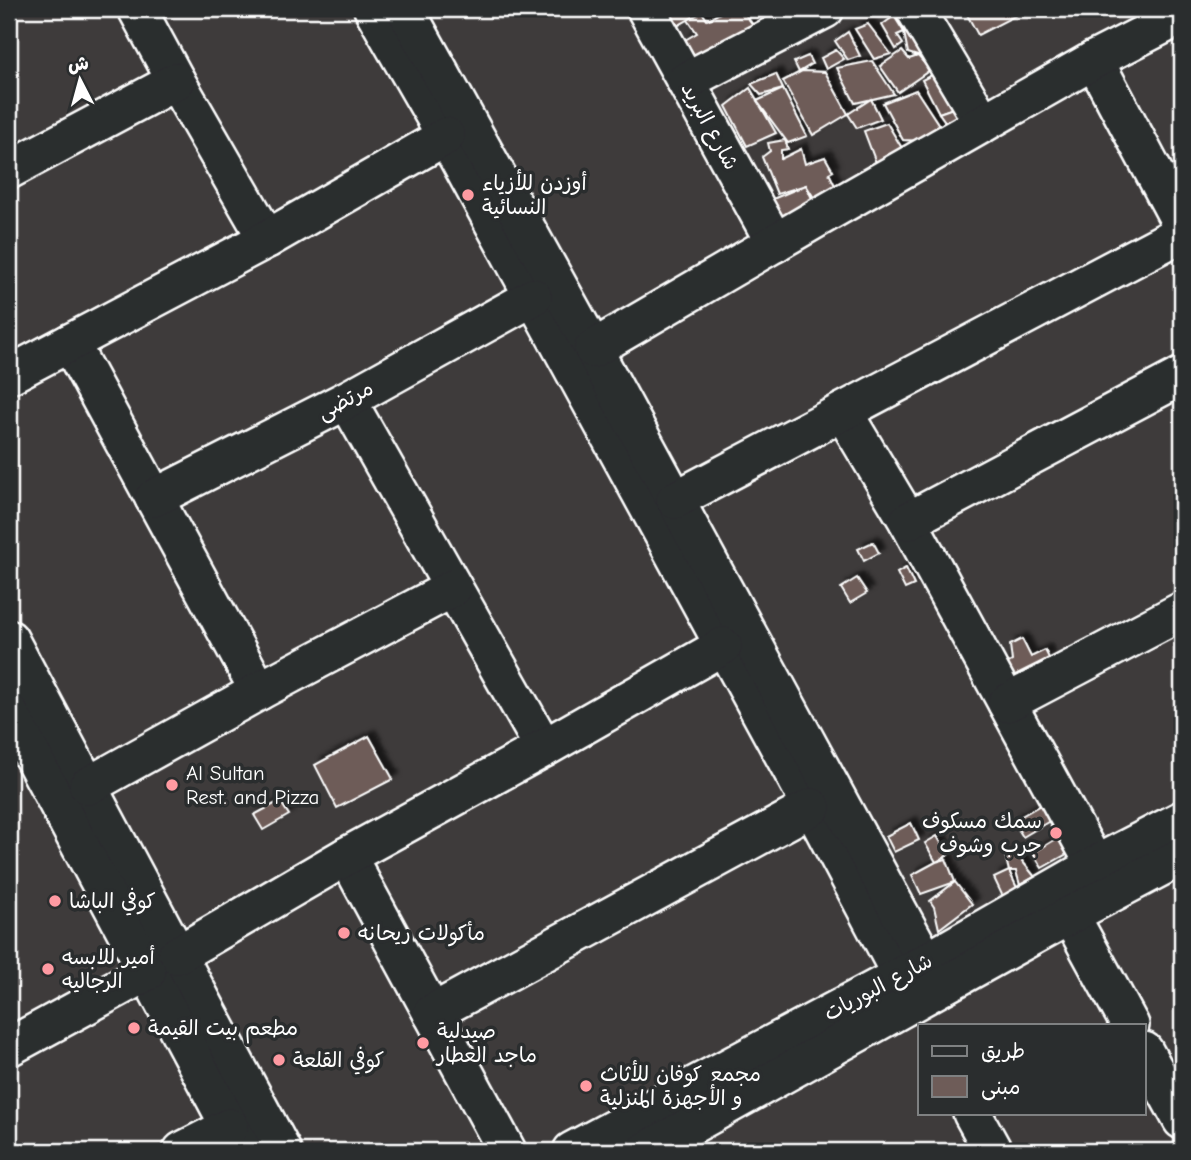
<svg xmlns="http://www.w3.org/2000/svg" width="1191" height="1160" viewBox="0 0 1191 1160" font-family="'Comic Neue','Playpen Sans Arabic',sans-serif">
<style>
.building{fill:#6e5c58;stroke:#fff;stroke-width:2;filter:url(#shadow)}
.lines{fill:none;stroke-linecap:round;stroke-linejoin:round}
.minor-casing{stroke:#fff;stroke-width:42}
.minor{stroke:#2a2d2e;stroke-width:37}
.poi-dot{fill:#ff9aa2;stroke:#2a2d2e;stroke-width:2.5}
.labels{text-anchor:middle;stroke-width:7;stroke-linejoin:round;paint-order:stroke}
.street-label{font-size:21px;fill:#fff;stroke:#2a2d2e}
.poi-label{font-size:21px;fill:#fff;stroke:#2a2d2e;text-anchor:start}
</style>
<defs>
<filter id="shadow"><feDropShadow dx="6" dy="-6" stdDeviation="2" flood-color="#0009"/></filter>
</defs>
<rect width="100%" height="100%" fill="#3e3b3b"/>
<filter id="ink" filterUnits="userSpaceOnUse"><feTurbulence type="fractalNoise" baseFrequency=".0143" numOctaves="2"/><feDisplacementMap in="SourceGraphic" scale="14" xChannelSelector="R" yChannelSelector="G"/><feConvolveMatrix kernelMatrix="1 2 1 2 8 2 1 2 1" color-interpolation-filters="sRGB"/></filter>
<g filter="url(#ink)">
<g class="building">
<polygon points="673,9 707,9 677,26 669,11"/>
<polygon points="718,9 741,9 759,33 699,64 685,40 697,33 688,20 702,12 707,20 720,13"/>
<polygon points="903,9 924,58 908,53 904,32 894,16"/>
<polygon points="964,9 1028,9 978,35"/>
<polygon points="894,16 904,32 897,35 903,44 896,49 882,25"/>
<polygon points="868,24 891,54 874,59 855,29"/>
<polygon points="848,32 860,56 848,60 835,41"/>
<polygon points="836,50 844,59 826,69 821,58"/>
<polygon points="902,51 909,59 918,56 930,70 898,92 880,66"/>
<polygon points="808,56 812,64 799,72 794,62"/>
<polygon points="872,61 894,94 855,103 837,68"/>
<polygon points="949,66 959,106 939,113 922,80"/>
<polygon points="802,71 825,72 848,114 813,135 783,81"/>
<polygon points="776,74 783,89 761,95 751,84"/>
<polygon points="750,88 776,133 747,146 726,106"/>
<polygon points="783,89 807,136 788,143 757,101"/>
<polygon points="916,90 950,142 903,140 883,103"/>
<polygon points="871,99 881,119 857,128 848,114"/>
<polygon points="959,106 978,114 954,134 939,113"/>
<polygon points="887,123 909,160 878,168 864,131"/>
<polygon points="785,140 788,149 781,150 781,159 801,149 805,164 825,157 833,171 829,173 838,192 816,201 806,185 777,194 762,157 770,151 768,143"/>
<polygon points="806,185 818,212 786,231 768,201"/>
<polygon points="873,542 879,553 864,561 858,549"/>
<polygon points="906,568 914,585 905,589 897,573"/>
<polygon points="857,578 867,593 850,603 841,588"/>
<polygon points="1022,639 1031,657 1045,650 1049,658 1009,678 1003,666 1012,661 1010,645"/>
<polygon points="369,736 393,779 337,808 315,765"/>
<polygon points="280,801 289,815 263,830 254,815"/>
<polygon points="1044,803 1053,819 1023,837 1013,821"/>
<polygon points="911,823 919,840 894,852 886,836"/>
<polygon points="1063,835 1072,851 1042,868 1033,853"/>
<polygon points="937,836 948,855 936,862 925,843"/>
<polygon points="1014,851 1035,877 1020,885 1016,871 1009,871 1005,855"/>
<polygon points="946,859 955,882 921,894 912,875 936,862"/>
<polygon points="1009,871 1019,892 1004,899 994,878"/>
<polygon points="955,882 972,904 939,929 934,907 930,901"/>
</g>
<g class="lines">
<g class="minor-casing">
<g id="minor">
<polyline points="137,9 176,81 267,239"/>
<polyline points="373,9 446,136 812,807 901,975"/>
<polyline points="405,9 593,349 926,962"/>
<polyline points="646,9 775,243"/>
<polyline points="915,9 983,123"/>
<polyline points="1094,60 1182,225"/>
<polyline points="686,81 825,9"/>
<polyline points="9,170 176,81"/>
<polyline points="70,343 259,691"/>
<polyline points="593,349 819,217 1094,60 1182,15"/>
<polyline points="9,375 267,239 446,136"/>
<polyline points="347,400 544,748"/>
<polyline points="843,412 908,521 1095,865"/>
<polyline points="154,498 347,400 533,297"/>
<polyline points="675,500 1182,233"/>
<polyline points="908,521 1182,376"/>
<polyline points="9,639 282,1151"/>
<polyline points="1007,703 1182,611"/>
<polyline points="9,712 243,1151"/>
<polyline points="88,786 259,691 453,588"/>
<polyline points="347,856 507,1151"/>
<polyline points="1070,915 1130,1025"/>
<polyline points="177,955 347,856 544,748 723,646"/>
<polyline points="432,1013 812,807"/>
<polyline points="9,1047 147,972"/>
<polyline points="1144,1051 1182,1120"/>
<polyline points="972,1113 993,1151"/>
<polyline points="182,1151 229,1127"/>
<polyline points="572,1151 926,962 1095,865 1182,820"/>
<polyline points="645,1151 1070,915 1182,856"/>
</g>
</g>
<use href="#minor" class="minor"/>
</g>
</g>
<g class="poi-dot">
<circle cx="468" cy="195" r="7"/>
<circle cx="172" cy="785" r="7"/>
<circle cx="1056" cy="833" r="7"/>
<circle cx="55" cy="901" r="7"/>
<circle cx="344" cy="933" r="7"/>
<circle cx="48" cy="969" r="7"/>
<circle cx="134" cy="1028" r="7"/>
<circle cx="423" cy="1043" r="7"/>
<circle cx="279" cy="1060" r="7"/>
<circle cx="586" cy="1086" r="7"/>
</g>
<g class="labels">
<g class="street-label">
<text transform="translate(710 126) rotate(61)" y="7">شارع البريد</text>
<text transform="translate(345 400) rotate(-28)" y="7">مرتضى</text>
<text transform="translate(878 987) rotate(-28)" y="7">شارع البوريات</text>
</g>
<g class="poi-label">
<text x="482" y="190">أوزدن للأزياء<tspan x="482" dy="24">النسائية</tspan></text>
<text x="186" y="780">Al Sultan<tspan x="186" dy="24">Rest. and Pizza</tspan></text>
<text x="1042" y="828" text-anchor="end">سمك مسكوف<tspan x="1042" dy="24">جرب وشوف</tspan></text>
<text x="69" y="908">كوفي الباشا</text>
<text x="358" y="940">مأكولات ريحانه</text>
<text x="62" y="964">أمير للابسه<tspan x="62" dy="24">الرجاليه</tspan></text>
<text x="148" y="1035">مطعم بيت القيمة</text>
<text x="437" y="1038">صيدلية<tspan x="437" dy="24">ماجد العطار</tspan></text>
<text x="293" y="1067">كوفي القلعة</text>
<text x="600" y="1081">مجمع كوفان للأثاث<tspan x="600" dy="24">و الأجهزة المنزلية</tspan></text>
</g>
</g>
<rect width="1191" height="1160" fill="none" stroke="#2a2d2e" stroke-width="35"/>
<rect x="18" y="18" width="1156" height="1125" fill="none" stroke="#fff" stroke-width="2.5" filter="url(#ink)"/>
<rect x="918" y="1024" width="228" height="91" fill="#2a2d2e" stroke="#7f8182" stroke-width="2"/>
<rect x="932" y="1046" width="35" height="10" fill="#2a2d2e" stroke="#7f8182" stroke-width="2"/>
<text x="981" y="1058" font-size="21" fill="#ffffff">طريق</text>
<rect x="932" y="1076" width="35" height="21" fill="#6e5c58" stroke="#7f8182" stroke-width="2"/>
<text x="981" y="1094" font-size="21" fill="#ffffff">مبنى</text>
<g transform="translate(80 80) rotate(354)" stroke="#2a2d2e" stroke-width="5" paint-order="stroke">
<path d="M0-5L12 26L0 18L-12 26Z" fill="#ffffff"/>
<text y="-10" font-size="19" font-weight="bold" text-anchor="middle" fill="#ffffff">ش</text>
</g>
</svg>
